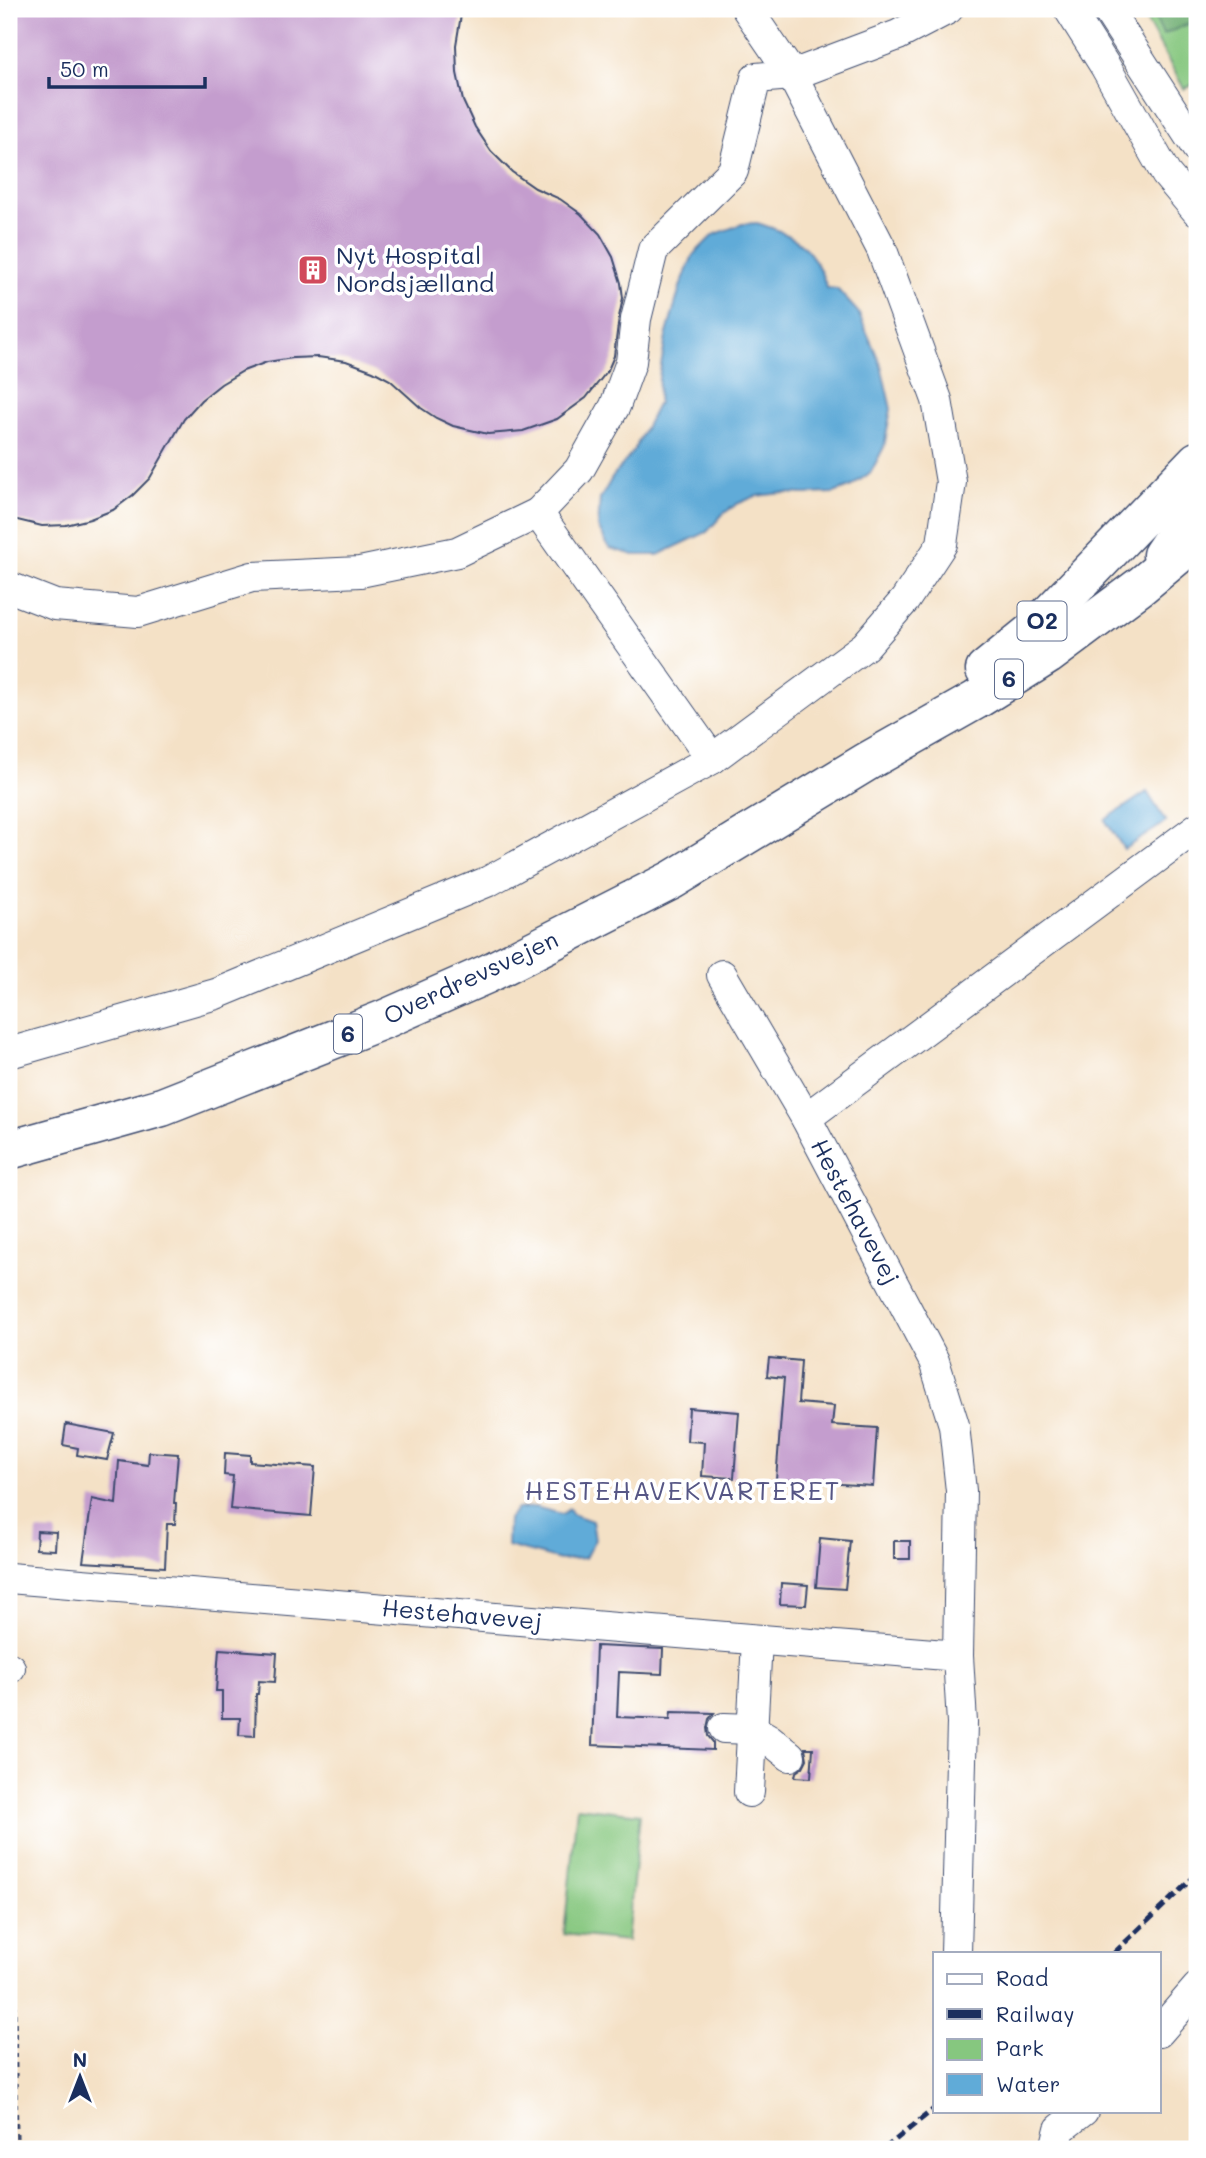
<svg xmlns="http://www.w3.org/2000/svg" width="1206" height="2158" viewBox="0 0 1206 2158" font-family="Mali,sans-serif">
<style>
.green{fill:#86c77f;stroke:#507b6e;stroke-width:2}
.forest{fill:#6cac6e;stroke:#446e66;stroke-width:2}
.water{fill:#60abd8;stroke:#3e6d9b;stroke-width:2}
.building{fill:#c49dce}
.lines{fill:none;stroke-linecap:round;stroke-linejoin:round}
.minor-casing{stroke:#3c4a6e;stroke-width:32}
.major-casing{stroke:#3c4a6e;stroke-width:41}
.path{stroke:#3c4a6e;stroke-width:3.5;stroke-dasharray:5 5;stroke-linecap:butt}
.minor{stroke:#fff;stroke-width:30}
.major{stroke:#fff;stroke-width:38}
.rail{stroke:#1b2f5e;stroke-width:5;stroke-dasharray:10 5;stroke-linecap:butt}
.labels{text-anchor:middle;stroke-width:7;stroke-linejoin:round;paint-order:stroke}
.shield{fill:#fff;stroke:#5f6d8e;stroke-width:2}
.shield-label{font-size:23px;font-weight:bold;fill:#1b2f5e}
.poi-label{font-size:24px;fill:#1b2f5e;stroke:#fff;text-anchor:start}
.street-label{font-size:24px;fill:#1b2f5e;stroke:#fff}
.neighbourhood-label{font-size:26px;letter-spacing:2px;fill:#565685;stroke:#fff}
</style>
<rect width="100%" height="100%" fill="#fff"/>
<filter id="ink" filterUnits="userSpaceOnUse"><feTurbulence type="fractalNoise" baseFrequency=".0143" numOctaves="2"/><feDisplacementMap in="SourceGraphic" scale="14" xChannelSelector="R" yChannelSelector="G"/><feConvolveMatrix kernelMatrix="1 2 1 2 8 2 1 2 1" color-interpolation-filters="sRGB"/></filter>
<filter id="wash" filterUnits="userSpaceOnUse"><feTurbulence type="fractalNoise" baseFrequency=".00686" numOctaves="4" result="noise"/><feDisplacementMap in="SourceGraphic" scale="28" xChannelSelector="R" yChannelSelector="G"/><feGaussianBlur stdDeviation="1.57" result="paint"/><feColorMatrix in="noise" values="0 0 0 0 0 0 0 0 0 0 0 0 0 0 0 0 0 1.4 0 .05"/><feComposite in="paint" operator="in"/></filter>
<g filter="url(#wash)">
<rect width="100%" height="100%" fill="#f4e1c6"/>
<g class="green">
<polygon points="1140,9 1197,9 1197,83 1184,89"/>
<polygon points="577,1807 640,1814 627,1941 564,1934"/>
</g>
<polygon class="forest" points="1151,9 1197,9 1197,20 1163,35"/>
<g class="water">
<path d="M 757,223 C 797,235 814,248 827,288 L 837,289 L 858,312 L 881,365 L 891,409 L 884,447 L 871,472 L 850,487 L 834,493 L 804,494 L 783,493 L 756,496 L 737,504 L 723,514 L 707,532 L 658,555 L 634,555 L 609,548 L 598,527 L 600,499 L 612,478 L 634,450 L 658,403 L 659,377 L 666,337 L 680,287 L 693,255 L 713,235 L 742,224 Z"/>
<polygon points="1147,792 1166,822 1124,849 1105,820"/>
<polygon points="535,1507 562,1514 569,1509 572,1514 592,1521 595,1539 585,1558 560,1560 507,1546 508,1519 517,1509"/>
</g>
<g id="blocks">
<g class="building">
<polygon points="9,9 462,9 456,45 457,73 463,101 475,127 491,151 512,172 535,188 560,199 581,214 600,234 613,257 621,283 623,298 619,317 614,356 608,370 586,398 557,419 523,431 488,434 453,426 436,418 421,408 390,380 373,371 346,361 318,357 293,358 267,362 243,371 221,384 201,400 184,419 150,478 133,495 113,510 90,519 66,525 42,526 9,518"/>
<polygon points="769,1358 801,1361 798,1403 834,1406 832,1425 877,1428 873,1486 776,1480 784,1378 767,1376"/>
<polygon points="689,1408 739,1412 734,1478 702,1476 704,1442 687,1441"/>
<polygon points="66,1424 114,1433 107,1460 77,1455 78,1448 63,1445"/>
<polygon points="149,1452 178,1454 174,1503 176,1503 175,1524 167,1524 165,1567 83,1562 92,1499 116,1504 119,1461 148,1465"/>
<polygon points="225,1453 250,1455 250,1462 315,1467 311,1516 230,1509 233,1476 224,1475"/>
<polygon points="37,1531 56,1532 55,1550 36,1549"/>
<polygon points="820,1538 850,1541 845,1589 816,1587"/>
<rect x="894" y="1541" width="16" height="18"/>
<polygon points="781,1583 808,1585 806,1605 780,1604"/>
<polygon points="596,1646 663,1649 662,1674 619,1672 617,1717 670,1719 671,1712 714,1713 709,1719 707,1728 708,1736 713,1742 713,1750 592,1745"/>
<polygon points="219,1649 277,1653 275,1682 259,1681 258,1694 256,1694 255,1736 239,1735 240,1718 222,1718 222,1691 216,1691"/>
<polygon points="805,1748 813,1748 811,1778 795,1777 796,1772 803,1767 807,1759"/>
</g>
</g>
</g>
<g filter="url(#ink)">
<use href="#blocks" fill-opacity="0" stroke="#3c4a6e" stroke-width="2"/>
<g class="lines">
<g class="minor-casing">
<g id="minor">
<polyline points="1069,9 1105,66 1166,174 1197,211"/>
<polyline points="1107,9 1197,148"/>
<polyline points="538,513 579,470 615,406 631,362 636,319 653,250 733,171 756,78 792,75 898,35 948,9"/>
<polyline points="9,587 55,605 138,612 252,577 360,572 457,552 538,513 712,759"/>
<polyline points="722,975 806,1118 934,1361 954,1425 961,1491 958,1656"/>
<polyline points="9,1053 216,994 489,881 712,759 865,646 905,600 942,544 951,482 937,400 882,250 792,75 747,9"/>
<polyline points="806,1118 1197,828"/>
<polyline points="9,1578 958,1656 962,1723 956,1953"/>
<polyline points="9,1668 10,1668"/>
<polyline points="724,1728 752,1729 769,1739 790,1756"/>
<polyline points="749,1792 757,1640"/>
<polyline points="1159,2032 1197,1988"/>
<polyline points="1055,2149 1060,2129 1083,2111"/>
</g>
</g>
<g class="major-casing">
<g id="major">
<polyline points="1162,555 1187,518 1197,507"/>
<polyline points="985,670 1033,631 1197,461"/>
<polyline points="9,1150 162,1107 385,1019 487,974 672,880 868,761 976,700 1048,655 1142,585 1197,539"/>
</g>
</g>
<g class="path">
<polyline points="9,1620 9,1643"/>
<polyline points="10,1693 17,2149"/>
</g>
<use href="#minor" class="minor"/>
<use href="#major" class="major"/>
<g class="rail">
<polyline points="1114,1953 1197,1874"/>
<polyline points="884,2149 935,2108"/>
</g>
</g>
</g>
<defs>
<g id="building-square" transform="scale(1.575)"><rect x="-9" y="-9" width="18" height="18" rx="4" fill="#d1495b" stroke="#fff"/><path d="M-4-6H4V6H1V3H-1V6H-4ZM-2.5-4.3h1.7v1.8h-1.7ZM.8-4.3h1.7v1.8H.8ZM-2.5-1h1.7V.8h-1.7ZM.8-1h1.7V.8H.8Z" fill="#fff"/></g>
</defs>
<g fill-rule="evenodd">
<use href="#building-square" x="313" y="270"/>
</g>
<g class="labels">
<g class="shield">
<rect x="1017.5" y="601.5" width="49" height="39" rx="5"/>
<rect x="995" y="659.5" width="28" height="39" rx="5"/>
<rect x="334" y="1014.5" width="28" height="39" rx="5"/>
</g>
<g class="shield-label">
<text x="1042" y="629">O2</text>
<text x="1009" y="687">6</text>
<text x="348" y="1042">6</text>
</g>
<g class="poi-label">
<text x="336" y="264">Nyt Hospital<tspan x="336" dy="28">Nordsjælland</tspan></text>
</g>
<g class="street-label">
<text transform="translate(471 978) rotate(-25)" y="8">Overdrevsvejen</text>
<text transform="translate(855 1212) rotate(62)" y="8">Hestehavevej</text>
<text transform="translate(462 1615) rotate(5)" y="8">Hestehavevej</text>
</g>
<g class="neighbourhood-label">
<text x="683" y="1500">HESTEHAVEKVARTERET</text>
</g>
</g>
<rect width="1206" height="2158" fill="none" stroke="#fff" stroke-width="35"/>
<rect x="933" y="1952" width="228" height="161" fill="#ffffff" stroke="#a4acbf" stroke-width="2"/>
<rect x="947" y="1974" width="35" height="10" fill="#ffffff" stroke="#a4acbf" stroke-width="2"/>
<text x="996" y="1986" font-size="21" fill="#1b2f5e">Road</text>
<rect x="947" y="2009" width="35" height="10" fill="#1b2f5e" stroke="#a4acbf" stroke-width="2"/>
<text x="996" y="2022" font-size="21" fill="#1b2f5e">Railway</text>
<rect x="947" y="2039" width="35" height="21" fill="#86c77f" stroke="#a4acbf" stroke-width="2"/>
<text x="996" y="2056" font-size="21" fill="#1b2f5e">Park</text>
<rect x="947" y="2074" width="35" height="21" fill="#60abd8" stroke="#a4acbf" stroke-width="2"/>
<text x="996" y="2092" font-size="21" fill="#1b2f5e">Water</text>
<g transform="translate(80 2077)" stroke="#ffffff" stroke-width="5" paint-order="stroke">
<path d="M0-5L12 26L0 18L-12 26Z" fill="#1b2f5e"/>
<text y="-10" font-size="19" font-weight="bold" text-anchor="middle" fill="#1b2f5e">N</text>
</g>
<path d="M49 77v10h156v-10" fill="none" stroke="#1b2f5e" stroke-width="3.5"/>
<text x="60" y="77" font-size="21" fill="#1b2f5e" stroke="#ffffff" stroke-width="5" paint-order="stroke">50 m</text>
</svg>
